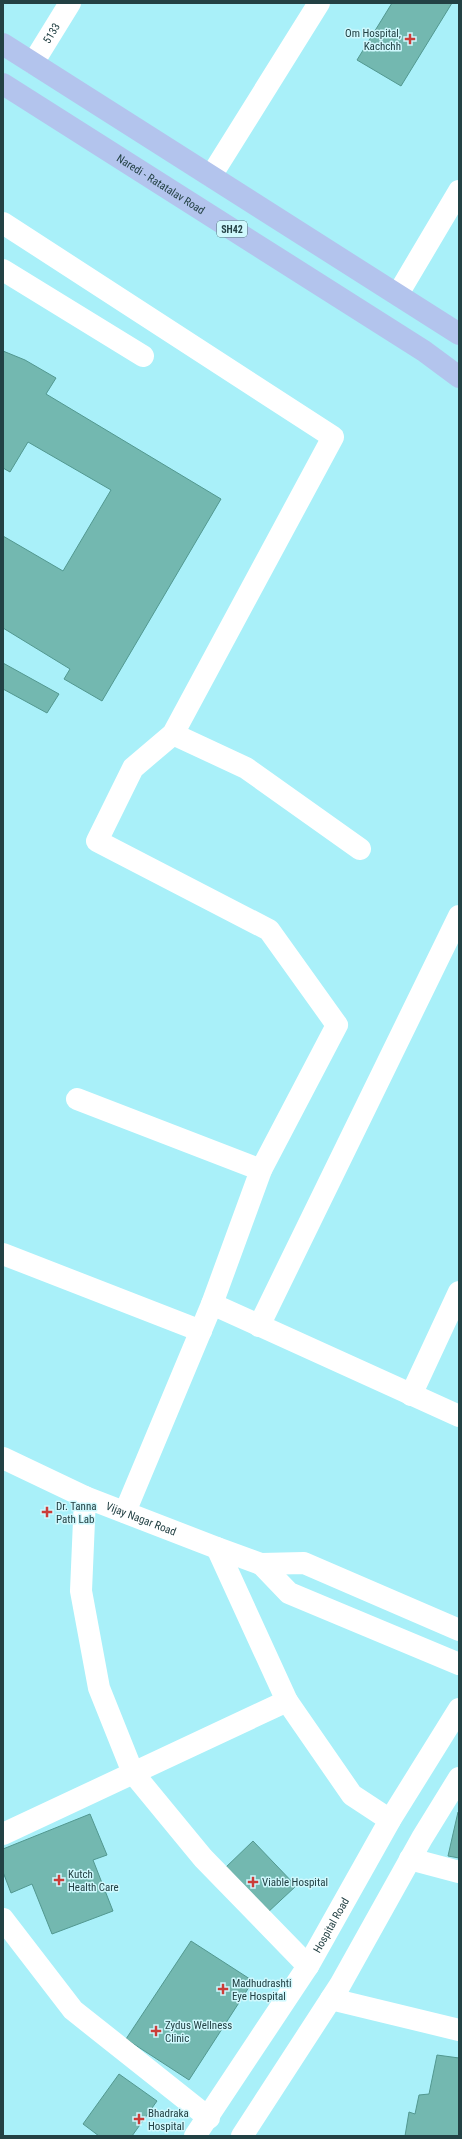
<svg xmlns="http://www.w3.org/2000/svg" width="462" height="2139" viewBox="0 0 462 2139" font-family="'Roboto Condensed',sans-serif">
<style>
.building{fill:#73b8b0;stroke:#529890}
.lines{fill:none;stroke-linecap:round;stroke-linejoin:round}
.minor{stroke:#fff;stroke-width:22}
.tertiary{stroke:#fff;stroke-width:22}
.primary{stroke:#b3c4ed;stroke-width:22}
.poi-dot{fill:#cb3d39;stroke:#cff8fd;stroke-width:1.5}
.labels{text-anchor:middle;stroke-width:3;stroke-linejoin:round;paint-order:stroke}
.shield{fill:#cff8fd;stroke:#57787c;stroke-width:1}
.shield-label{font-size:10px;font-weight:bold;fill:#234144}
.street-label{font-size:11px;fill:#234144;stroke:#cff8fd}
.poi-label{font-size:11px;fill:#234144;stroke:#cff8fd;text-anchor:start}
</style>
<rect width="100%" height="100%" fill="#a9f0f9"/>
<g class="building">
<polygon points="392,3 452,3 401,86 357,60"/>
<polygon points="3,351 25,360 56,378 46,394 221,499 102,701 64,679 70,669 3,628 3,536 63,571 111,490 28,442 10,472 3,468"/>
<polygon points="3,663 59,694 47,713 3,689"/>
<polygon points="458,1812 459,1812 459,1858 448,1856"/>
<polygon points="90,1814 107,1855 93,1860 113,1911 52,1934 32,1884 11,1893 3,1872 3,1849"/>
<polygon points="253,1841 296,1886 266,1914 224,1869"/>
<polygon points="191,1941 253,1981 189,2080 126,2039"/>
<polygon points="437,2055 459,2058 459,2136 405,2136 409,2112 415,2114 419,2095 429,2094"/>
<polygon points="119,2074 157,2101 132,2136 99,2136 83,2124"/>
</g>
<g class="lines">
<g class="minor">
<path id="s1" d="M 33,63 L 70,3"/>
<polyline points="211,176 319,3"/>
<polyline points="3,223 333,437 173,734 133,768 97,841 269,930 337,1025 261,1170 212,1304 125,1512"/>
<polyline points="3,270 143,356"/>
<polyline points="398,294 459,191"/>
<polyline points="173,734 246,768 360,849"/>
<polyline points="77,1099 261,1170"/>
<polyline points="3,1254 201,1331"/>
<polyline points="212,1304 459,1416"/>
<polyline points="259,1326 459,916"/>
<polyline points="411,1395 459,1292"/>
<polyline points="85,1497 81,1591 99,1688 133,1773 203,1858 308,1966"/>
<polyline points="217,1548 287,1701 352,1795 390,1820"/>
<polyline points="3,1834 287,1701"/>
<polyline points="410,1859 459,1872"/>
<polyline points="3,1919 73,2010 209,2118"/>
<polyline points="331,1999 459,2030"/>
</g>
<g class="tertiary">
<path id="s2" d="M 3,1458 L 85,1497 L 217,1548 L 261,1564 L 304,1563 L 459,1630"/>
<polyline points="261,1564 289,1593 459,1664"/>
<path id="s3" d="M 195,2136 L 308,1966 L 390,1820 L 459,1709"/>
<polyline points="242,2136 340,1985 422,1838 459,1778"/>
</g>
<g class="primary">
<polyline points="3,44 459,334"/>
<path id="s4" d="M 3,84 L 424,351 L 459,377"/>
</g>
</g>
<g class="poi-dot">
<path d="M408 33h4v4h4v4h-4v4h-4v-4h-4v-4h4z"/>
<path d="M45 1506h4v4h4v4h-4v4h-4v-4h-4v-4h4z"/>
<path d="M57 1874h4v4h4v4h-4v4h-4v-4h-4v-4h4z"/>
<path d="M251 1876h4v4h4v4h-4v4h-4v-4h-4v-4h4z"/>
<path d="M221 1983h4v4h4v4h-4v4h-4v-4h-4v-4h4z"/>
<path d="M154 2025h4v4h4v4h-4v4h-4v-4h-4v-4h4z"/>
<path d="M137 2113h4v4h4v4h-4v4h-4v-4h-4v-4h4z"/>
</g>
<g class="labels">
<rect class="shield" x="217" y="221" width="30" height="16" rx="3"/>
<g class="shield-label">
<text x="232" y="233">SH42</text>
</g>
<g class="street-label">
<text dy="4" stroke="none"><textPath href="#s1" startOffset="35">5133</textPath></text>
<text dy="4" stroke="none"><textPath href="#s4" startOffset="187">Naredi - Ratatalav Road</textPath></text>
<text dy="4" stroke="none"><textPath href="#s2" startOffset="151">Vijay Nagar Road</textPath></text>
<text dy="4" stroke="none"><textPath href="#s3" startOffset="251">Hospital Road</textPath></text>
</g>
<g class="poi-label">
<text x="401" y="37" text-anchor="end">Om Hospital,<tspan x="401" dy="13">Kachchh</tspan></text>
<text x="56" y="1510">Dr. Tanna<tspan x="56" dy="13">Path Lab</tspan></text>
<text x="68" y="1878">Kutch<tspan x="68" dy="13">Health Care</tspan></text>
<text x="262" y="1886">Viable Hospital</text>
<text x="232" y="1987">Madhudrashti<tspan x="232" dy="13">Eye Hospital</tspan></text>
<text x="165" y="2029">Zydus Wellness<tspan x="165" dy="13">Clinic</tspan></text>
<text x="148" y="2117">Bhadraka<tspan x="148" dy="13">Hospital</tspan></text>
</g>
</g>
<rect width="462" height="2139" fill="none" stroke="#234144" stroke-width="8"/>
</svg>
